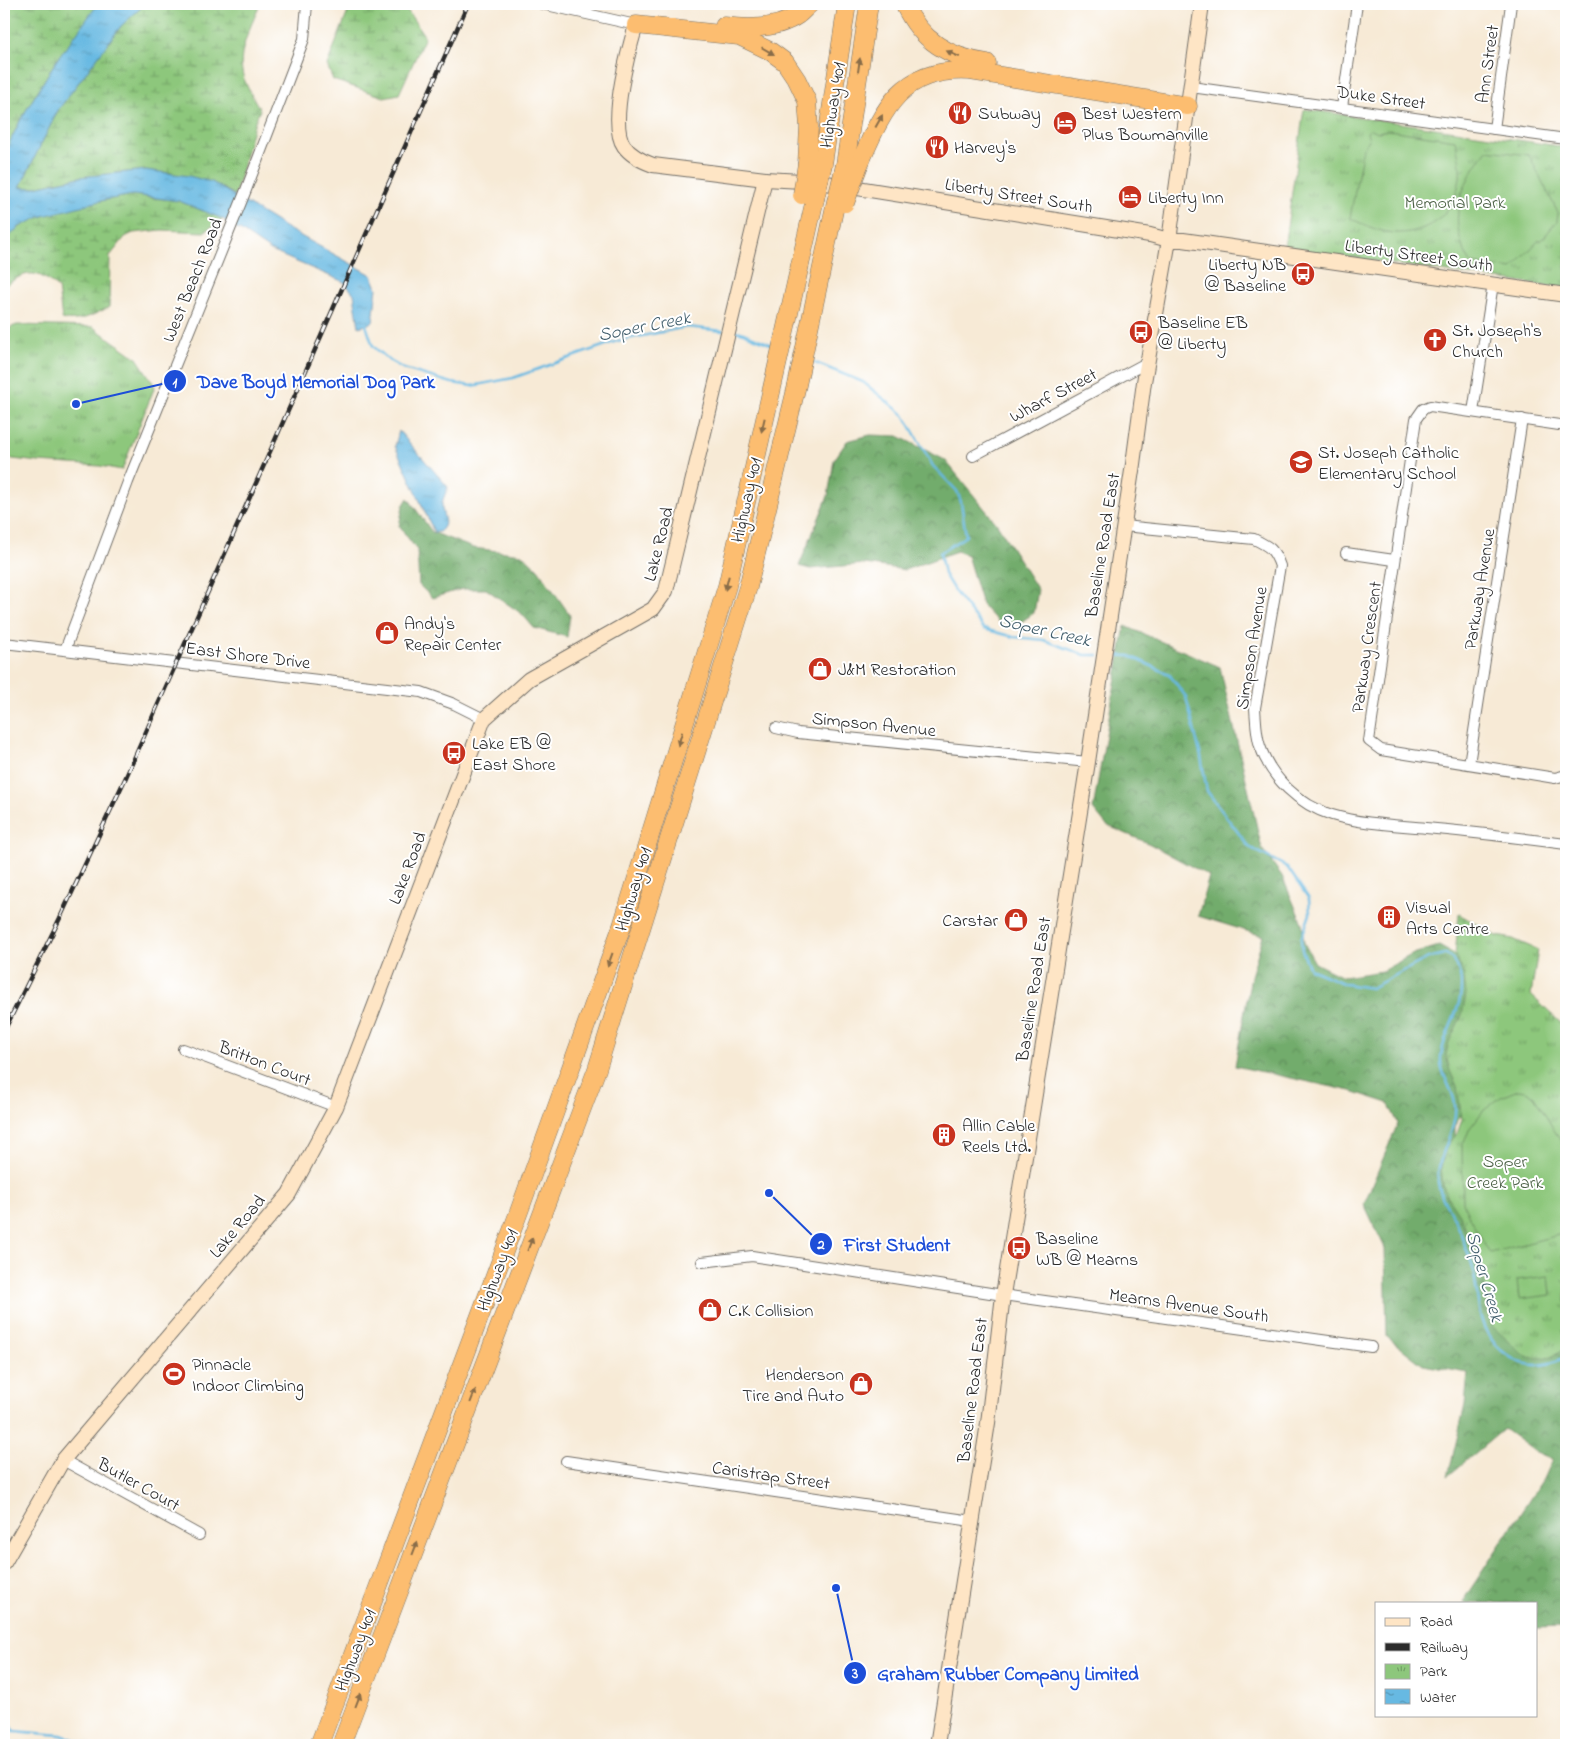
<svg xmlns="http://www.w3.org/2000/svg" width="1570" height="1749" viewBox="0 0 1570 1749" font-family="'Indie Flower',sans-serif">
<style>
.forest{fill:url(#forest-crowns);stroke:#4e6c4c}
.wetland{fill:url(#wetland-marsh);stroke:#5c7954}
.park{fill:url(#park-tufts);stroke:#5c7954}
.pitch{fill:#8dc77c;stroke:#5c7954}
.water{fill:url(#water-ripples);stroke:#497286}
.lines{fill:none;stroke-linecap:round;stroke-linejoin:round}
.stream{stroke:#67b9e2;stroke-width:2.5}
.street-casing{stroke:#726e67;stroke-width:12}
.secondary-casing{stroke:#726e67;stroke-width:16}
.highway-casing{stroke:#726e67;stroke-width:19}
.street{stroke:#fff;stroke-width:10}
.secondary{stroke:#fee5c5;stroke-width:14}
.highway{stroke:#fcbd6f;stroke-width:18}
.rail-casing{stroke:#2b2b2b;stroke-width:4.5}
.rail{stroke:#fff;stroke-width:2.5;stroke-dasharray:8;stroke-linecap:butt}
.highway-bridge-casing{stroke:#726e67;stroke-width:19;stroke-linecap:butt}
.highway-bridge{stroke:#fcbd6f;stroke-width:18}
.oneway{fill:#896d4a}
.labels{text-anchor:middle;stroke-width:4;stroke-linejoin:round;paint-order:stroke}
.street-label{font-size:18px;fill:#2b2b2b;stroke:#fff}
.poi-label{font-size:18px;fill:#2b2b2b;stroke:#fff;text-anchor:start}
.park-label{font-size:18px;fill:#4d6247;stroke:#fff}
.water-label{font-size:19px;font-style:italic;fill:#405d6b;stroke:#fff}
.leader{fill:none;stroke:#1d4ed8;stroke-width:2}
.callout-dot{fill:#1d4ed8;stroke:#fff;stroke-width:2}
.mark-label{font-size:15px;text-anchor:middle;font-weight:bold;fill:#fff}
.callout-label{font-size:19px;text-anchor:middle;font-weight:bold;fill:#1d4ed8;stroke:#fff;stroke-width:4;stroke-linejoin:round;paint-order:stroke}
</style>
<defs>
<pattern id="forest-crowns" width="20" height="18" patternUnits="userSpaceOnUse" patternTransform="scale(1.25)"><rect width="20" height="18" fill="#72ac6c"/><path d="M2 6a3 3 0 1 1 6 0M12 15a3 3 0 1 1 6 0" fill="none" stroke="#5e8c59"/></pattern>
<pattern id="wetland-marsh" width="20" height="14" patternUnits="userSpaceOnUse" patternTransform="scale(1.25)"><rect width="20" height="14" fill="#8dc77c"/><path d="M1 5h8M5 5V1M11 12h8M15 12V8" fill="none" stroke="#73a266"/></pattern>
<pattern id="park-tufts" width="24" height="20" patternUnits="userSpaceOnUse" patternTransform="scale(1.25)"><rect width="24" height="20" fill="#8dc77c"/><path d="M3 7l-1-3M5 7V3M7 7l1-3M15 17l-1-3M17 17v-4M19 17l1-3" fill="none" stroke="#73a266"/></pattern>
<pattern id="water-ripples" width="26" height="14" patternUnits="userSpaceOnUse" patternTransform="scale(1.25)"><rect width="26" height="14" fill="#67b9e2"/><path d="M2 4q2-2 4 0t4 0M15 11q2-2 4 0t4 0" fill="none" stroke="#5597b7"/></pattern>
</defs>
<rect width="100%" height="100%" fill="#fff"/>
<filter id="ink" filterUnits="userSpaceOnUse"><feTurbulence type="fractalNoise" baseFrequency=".02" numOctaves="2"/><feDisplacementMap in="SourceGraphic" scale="10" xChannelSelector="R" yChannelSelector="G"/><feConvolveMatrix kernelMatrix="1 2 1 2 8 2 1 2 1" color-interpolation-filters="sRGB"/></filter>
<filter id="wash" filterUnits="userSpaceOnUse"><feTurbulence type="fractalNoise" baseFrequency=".0096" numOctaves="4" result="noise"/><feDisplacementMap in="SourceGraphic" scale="20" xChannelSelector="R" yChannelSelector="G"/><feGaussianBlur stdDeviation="1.12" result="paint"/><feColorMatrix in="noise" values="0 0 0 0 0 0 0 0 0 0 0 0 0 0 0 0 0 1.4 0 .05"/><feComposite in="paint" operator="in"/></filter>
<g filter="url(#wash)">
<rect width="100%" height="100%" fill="#f7ead6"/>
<g class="forest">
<polygon points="870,435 898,436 945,460 997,524 1038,590 1034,613 1021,622 998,622 982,605 967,555 957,551 905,570 865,564 810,569 799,566 828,496 834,460 847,441"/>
<polygon points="408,498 432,532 473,548 522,554 538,569 570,615 567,637 534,628 522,614 486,589 462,589 432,598 419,585 417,550 399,526 403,506"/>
<polygon points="1125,626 1220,667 1262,849 1282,876 1302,923 1304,943 1315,963 1343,977 1382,971 1413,954 1439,946 1455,955 1473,981 1488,1043 1455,1128 1455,1160 1566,1331 1566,1627 1536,1628 1536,1603 1464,1603 1466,1596 1543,1479 1552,1459 1534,1451 1504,1429 1448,1476 1465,1405 1468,1373 1423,1365 1387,1337 1385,1248 1364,1204 1398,1123 1388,1103 1351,1091 1235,1066 1251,976 1263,936 1198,916 1209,876 1150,844 1106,825 1093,809"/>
</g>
<g class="wetland">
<polygon points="4,4 99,4 56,61 21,119 4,154"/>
<path d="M 145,4 L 260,4 C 251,28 235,53 244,79 C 248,90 255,100 260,110 L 255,121 L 235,195 L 212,182 L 146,170 L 80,177 L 31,188 L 20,187 L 58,110 L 121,26 Z"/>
<polygon points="351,4 403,4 425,37 399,94 384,97 333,80 327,65"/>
<path d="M 133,195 L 179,201 L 223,219 L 204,232 L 162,230 L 133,233 L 125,237 L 110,256 L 109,307 C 95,314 78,324 62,319 L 58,288 C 36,269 28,270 4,286 L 4,241 C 22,213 100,201 133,195 Z"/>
</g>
<g class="park">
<polygon points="1304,109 1566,147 1566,289 1284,248"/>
<polygon points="17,325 93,327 137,358 155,386 122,470 100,466 39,462 4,458 4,330"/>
<polygon points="1459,914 1497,936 1513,939 1538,950 1531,995 1566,1028 1566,1348 1551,1356 1541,1358 1531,1358 1523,1354 1493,1327 1488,1314 1484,1279 1460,1216 1446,1195 1443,1185 1441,1168 1444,1154 1448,1144 1457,1134 1462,1119 1457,1086 1450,1071 1446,1055 1449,1042 1462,1015 1466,995 1464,975 1455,955"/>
</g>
<g class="pitch">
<path d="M 1370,129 L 1378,132 L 1389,130 L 1455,140 C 1458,152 1461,165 1460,178 C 1455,212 1431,233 1397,233 C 1381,233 1364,225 1350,218 L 1363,148 L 1369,140 L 1367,132 Z"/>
<path d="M 1487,150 L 1529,155 L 1558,213 L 1557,221 L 1541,241 L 1539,240 L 1512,269 L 1471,263 C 1445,222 1460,185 1487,150 Z"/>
<polygon points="1518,1090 1526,1091 1534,1096 1566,1150 1566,1233 1490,1253 1469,1217 1463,1202 1462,1146 1470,1128 1483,1111 1501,1097"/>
<polygon points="1549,1276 1551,1295 1519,1299 1517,1280"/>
</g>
<g class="water">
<polygon points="98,4 145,4 121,26 58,110 20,187 31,188 80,177 146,170 189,176 212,182 288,229 372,275 377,288 373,322 366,325 359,327 354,294 344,282 271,251 240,230 236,229 223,219 179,201 133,195 100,201 40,217 19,227 4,241 4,154 21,119 56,61"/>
<path d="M 399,431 L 448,487 C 446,493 442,500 442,506 C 442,517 450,524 439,532 L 434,532 L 395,446 Z"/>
</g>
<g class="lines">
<g class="stream">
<polyline points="366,325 373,346 390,361 404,369 452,383 472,386 513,378 617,341 687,327 723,331"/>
<polyline points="734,331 741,332 775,346"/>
<polyline points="808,360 863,382 904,415 933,466 957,491 961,502 966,536 940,553 944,574 955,592 984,629 1014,637 1044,640 1085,655 1098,655"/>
<path d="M 1109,655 L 1130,656 L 1169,674 L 1186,697 L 1201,757 L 1207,791 L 1249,847 L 1287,867 L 1309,899 L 1310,914 L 1301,939 L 1302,950 L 1310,969 L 1345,984 L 1371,988 L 1428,958 L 1446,954 C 1454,959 1458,966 1460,975 C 1465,999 1453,1018 1445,1040 C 1443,1047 1440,1055 1441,1062 C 1442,1078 1454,1090 1455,1105 C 1458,1132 1436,1154 1438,1182 C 1440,1199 1451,1211 1458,1226 C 1462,1237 1466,1248 1470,1258 C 1477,1278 1476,1298 1481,1318 C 1487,1341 1511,1366 1537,1365 C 1548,1365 1557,1361 1566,1357"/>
<polyline points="4,1717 8,1718 14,1731 61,1735 90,1745"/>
</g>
</g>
</g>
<g filter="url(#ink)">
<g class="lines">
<g class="street-casing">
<g id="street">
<polyline points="542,4 636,25"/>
<polyline points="1191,87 1566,139"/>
<polyline points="1342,107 1357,4"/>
<polyline points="1494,129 1511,4"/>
<polyline points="1473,412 1493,284"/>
<polyline points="1566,426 1430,406 1423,409 1416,419 1369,741 1381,750 1555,778 1566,775"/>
<polyline points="973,456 1148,362"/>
<path d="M 1124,526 L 1254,539 C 1270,547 1274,549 1280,566 L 1255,708 C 1256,721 1256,734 1260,746 C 1271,778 1299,805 1332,815 C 1362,824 1395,825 1426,828 C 1473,832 1520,838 1566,844"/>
<polyline points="1346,553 1394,560"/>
<polyline points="4,643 421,692 454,704 484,719"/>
<polyline points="65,650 128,482 246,190 304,39 307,4"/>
<polyline points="776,728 798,733 1088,762"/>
<polyline points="1469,764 1522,419"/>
<polyline points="183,1049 336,1107"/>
<polyline points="702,1262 752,1256 1003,1295 1371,1347"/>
<polyline points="63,1460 199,1535"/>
<polyline points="566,1461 972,1521"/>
</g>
</g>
<g class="secondary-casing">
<g id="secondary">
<path d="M 636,25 C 629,49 608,124 624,146 C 631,156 642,161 653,165 L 765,179 L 820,182 L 1150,235 L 1169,240 L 1183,240 L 1566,295"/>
<polyline points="4,1563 63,1460 289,1194 336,1107 484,719 529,679 653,609 666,591 765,179"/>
<polyline points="937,1745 988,1423 1003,1295 1088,762 1133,464 1144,382 1169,240 1202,4"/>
</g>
</g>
<g class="highway-casing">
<g id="highway">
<path d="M 904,4 C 921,41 948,57 987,63"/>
<polyline points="636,25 739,36 770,51 785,62 797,80 807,101 809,127 807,163"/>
<path d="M 724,26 C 748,29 778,29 798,15 C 802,12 806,7 810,4"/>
<polyline points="823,164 847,4"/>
<polyline points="845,165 869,4"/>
<path d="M 859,165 C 883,110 900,67 970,71 L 1188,106"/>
<polyline points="319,1745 517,1217 622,926 727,586 815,199"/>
<polyline points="341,1745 597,1069 748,587 797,385 836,201"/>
</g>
</g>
<use href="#street" class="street"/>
<use href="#secondary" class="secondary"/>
<use href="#highway" class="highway"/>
<g class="rail-casing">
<polyline id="rail" points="4,1031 60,918 126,777 468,4"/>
</g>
<use href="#rail" class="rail"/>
<g class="highway-bridge-casing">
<g id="highway-bridge">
<polyline points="802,195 807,163"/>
<polyline points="837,198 845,165"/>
<polyline points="815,199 823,164"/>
<polyline points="845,203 859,165"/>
</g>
</g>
<use href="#highway-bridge" class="highway-bridge"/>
</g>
<defs><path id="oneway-solid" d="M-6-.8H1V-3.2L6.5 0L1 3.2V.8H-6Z" transform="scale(1.25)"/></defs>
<g class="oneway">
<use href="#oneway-solid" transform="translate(768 51) rotate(30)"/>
<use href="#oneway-solid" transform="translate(953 54) rotate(-155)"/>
<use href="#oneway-solid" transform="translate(859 65) rotate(-82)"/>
<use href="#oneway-solid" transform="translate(879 121) rotate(-61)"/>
<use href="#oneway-solid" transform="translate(763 425) rotate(103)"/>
<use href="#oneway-solid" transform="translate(727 583) rotate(104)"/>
<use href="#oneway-solid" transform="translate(680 739) rotate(107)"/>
<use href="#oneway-solid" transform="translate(610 960) rotate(110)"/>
<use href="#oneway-solid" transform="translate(530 1244) rotate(-69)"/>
<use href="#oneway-solid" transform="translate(473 1396) rotate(-69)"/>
<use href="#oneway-solid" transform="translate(415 1548) rotate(-69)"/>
<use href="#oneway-solid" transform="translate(358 1700) rotate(-69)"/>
</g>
</g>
<defs>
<g id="restaurant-disc" transform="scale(1.25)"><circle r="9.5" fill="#c8321e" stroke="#fff"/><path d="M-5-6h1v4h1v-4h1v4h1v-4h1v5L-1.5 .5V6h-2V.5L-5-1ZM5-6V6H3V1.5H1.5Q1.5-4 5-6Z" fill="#fff"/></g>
<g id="hotel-disc" transform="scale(1.25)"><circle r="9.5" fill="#c8321e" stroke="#fff"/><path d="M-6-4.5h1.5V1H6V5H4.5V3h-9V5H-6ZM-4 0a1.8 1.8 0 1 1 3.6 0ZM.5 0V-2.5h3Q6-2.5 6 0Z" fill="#fff"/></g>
<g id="bus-disc" transform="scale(1.25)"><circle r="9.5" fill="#c8321e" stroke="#fff"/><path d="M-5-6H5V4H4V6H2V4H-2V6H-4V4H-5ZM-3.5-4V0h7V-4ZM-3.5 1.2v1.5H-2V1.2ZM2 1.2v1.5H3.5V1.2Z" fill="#fff"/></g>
<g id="church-disc" transform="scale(1.25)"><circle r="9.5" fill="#c8321e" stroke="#fff"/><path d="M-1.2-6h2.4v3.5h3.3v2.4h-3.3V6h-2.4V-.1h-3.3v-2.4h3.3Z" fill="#fff"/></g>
<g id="school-disc" transform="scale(1.25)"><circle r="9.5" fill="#c8321e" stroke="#fff"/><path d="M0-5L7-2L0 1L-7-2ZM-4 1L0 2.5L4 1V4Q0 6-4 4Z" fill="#fff"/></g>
<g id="shop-disc" transform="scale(1.25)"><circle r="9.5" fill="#c8321e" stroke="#fff"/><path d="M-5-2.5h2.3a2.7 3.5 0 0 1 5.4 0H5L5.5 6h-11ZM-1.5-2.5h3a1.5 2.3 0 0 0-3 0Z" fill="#fff"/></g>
<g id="building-disc" transform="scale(1.25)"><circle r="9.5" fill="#c8321e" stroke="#fff"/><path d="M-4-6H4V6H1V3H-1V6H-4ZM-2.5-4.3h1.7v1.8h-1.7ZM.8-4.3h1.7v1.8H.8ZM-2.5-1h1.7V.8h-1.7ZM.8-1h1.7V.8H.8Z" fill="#fff"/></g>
<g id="stadium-disc" transform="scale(1.25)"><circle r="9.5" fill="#c8321e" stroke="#fff"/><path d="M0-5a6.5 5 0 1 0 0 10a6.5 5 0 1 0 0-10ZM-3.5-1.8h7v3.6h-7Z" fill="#fff"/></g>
</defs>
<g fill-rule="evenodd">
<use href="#restaurant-disc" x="960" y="113"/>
<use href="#hotel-disc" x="1065" y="123"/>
<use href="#restaurant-disc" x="937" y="147"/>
<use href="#hotel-disc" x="1130" y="197"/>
<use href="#bus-disc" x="1303" y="274"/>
<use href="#bus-disc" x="1141" y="332"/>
<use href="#church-disc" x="1435" y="340"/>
<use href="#school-disc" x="1301" y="462"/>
<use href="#shop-disc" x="387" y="633"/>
<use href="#shop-disc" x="820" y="669"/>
<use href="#bus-disc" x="454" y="753"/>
<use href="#building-disc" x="1389" y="917"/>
<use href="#shop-disc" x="1016" y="920"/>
<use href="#building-disc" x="944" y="1135"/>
<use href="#bus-disc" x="1019" y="1248"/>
<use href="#shop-disc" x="710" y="1310"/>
<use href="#stadium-disc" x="174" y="1374"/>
<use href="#shop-disc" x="861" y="1384"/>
</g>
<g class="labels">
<g class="street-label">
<text transform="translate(1487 64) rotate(-82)" y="6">Ann Street</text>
<text transform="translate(1381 97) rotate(8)" y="6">Duke Street</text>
<text transform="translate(832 105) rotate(-81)" y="6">Highway 401</text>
<text transform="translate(1019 195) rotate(9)" y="6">Liberty Street South</text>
<text transform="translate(1419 255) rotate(8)" y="6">Liberty Street South</text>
<text transform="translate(192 280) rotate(-68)" y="6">West Beach Road</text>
<text transform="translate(1053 395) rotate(-28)" y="6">Wharf Street</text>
<text transform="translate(746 500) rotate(-77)" y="6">Highway 401</text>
<text transform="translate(658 544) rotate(-76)" y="6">Lake Road</text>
<text transform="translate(1102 545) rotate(-81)" y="6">Baseline Road East</text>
<text transform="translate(1479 589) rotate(-81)" y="6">Parkway Avenue</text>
<text transform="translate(1366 647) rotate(-82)" y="6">Parkway Crescent</text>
<text transform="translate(1251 648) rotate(-81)" y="6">Simpson Avenue</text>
<text transform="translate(248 655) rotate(7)" y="6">East Shore Drive</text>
<text transform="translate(874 724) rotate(6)" y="6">Simpson Avenue</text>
<text transform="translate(407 868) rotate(-69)" y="6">Lake Road</text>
<text transform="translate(633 889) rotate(-73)" y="6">Highway 401</text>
<text transform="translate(1033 989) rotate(-81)" y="6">Baseline Road East</text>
<text transform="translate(265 1063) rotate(21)" y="6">Britton Court</text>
<text transform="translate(237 1226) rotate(-50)" y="6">Lake Road</text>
<text transform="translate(497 1270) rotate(-69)" y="6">Highway 401</text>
<text transform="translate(1189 1305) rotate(8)" y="6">Mearns Avenue South</text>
<text transform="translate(972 1390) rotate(-83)" y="6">Baseline Road East</text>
<text transform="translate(771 1475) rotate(8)" y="6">Caristrap Street</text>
<text transform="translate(139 1484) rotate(29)" y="6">Butler Court</text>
<text transform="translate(355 1650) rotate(-69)" y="6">Highway 401</text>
</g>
<g class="poi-label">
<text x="978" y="119">Subway</text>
<text x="1082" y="119">Best Western<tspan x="1082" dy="21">Plus Bowmanville</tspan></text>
<text x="954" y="153">Harvey's</text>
<text x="1148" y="203">Liberty Inn</text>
<text x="1286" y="270" text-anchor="end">Liberty NB<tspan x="1286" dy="21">@ Baseline</tspan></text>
<text x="1158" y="328">Baseline EB<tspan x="1158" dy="21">@ Liberty</tspan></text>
<text x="1452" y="336">St. Joseph's<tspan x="1452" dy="21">Church</tspan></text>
<text x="1318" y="458">St. Joseph Catholic<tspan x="1318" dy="21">Elementary School</tspan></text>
<text x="404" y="629">Andy's<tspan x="404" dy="21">Repair Center</tspan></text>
<text x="838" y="675">J&amp;M Restoration</text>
<text x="472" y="749">Lake EB @<tspan x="472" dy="21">East Shore</tspan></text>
<text x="1406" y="913">Visual<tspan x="1406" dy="21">Arts Centre</tspan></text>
<text x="998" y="926" text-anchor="end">Carstar</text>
<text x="962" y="1131">Allin Cable<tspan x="962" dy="21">Reels Ltd.</tspan></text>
<text x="1036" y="1244">Baseline<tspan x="1036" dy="21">WB @ Mearns</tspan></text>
<text x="728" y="1316">C.K Collision</text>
<text x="192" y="1370">Pinnacle<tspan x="192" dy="21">Indoor Climbing</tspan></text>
<text x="844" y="1380" text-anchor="end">Henderson<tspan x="844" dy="21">Tire and Auto</tspan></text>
</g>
<g class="park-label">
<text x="1455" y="208">Memorial Park</text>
<text x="1505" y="1167">Soper<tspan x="1505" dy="21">Creek Park</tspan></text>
</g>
<g class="water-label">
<text transform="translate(644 325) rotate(-11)" y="7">Soper Creek</text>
<text transform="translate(1045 629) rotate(13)" y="7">Soper Creek</text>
<text transform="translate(1486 1276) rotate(74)" y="7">Soper Creek</text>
</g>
</g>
<path class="leader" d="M76 404L175 381M769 1193L821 1244M836 1588L855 1673"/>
<g class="callout-dot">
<circle cx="76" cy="404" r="5"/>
<circle cx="769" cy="1193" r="5"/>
<circle cx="836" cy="1588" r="5"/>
<circle cx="175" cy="381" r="12"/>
<circle cx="821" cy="1244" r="12"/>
<circle cx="855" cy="1673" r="12"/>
</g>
<g class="mark-label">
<text x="175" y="387">1</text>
<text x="821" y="1249">2</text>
<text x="855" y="1678">3</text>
</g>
<g class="callout-label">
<text x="316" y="388">Dave Boyd Memorial Dog Park</text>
<text x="897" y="1251">First Student</text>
<text x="1008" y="1680">Graham Rubber Company Limited</text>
</g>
<rect width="1570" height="1749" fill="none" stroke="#fff" stroke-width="20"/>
<rect x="1375" y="1602" width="162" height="115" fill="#ffffff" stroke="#aaaaaa"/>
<rect x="1385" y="1618" width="25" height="8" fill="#fee5c5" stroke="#aaaaaa"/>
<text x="1420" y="1626" font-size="15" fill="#2b2b2b">Road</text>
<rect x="1385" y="1643" width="25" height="8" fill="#2b2b2b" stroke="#aaaaaa"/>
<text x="1420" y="1652" font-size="15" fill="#2b2b2b">Railway</text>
<rect x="1385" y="1664" width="25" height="15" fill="url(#park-tufts)" stroke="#aaaaaa"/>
<text x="1420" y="1676" font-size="15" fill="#2b2b2b">Park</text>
<rect x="1385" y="1689" width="25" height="15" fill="url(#water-ripples)" stroke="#aaaaaa"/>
<text x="1420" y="1702" font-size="15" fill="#2b2b2b">Water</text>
</svg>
